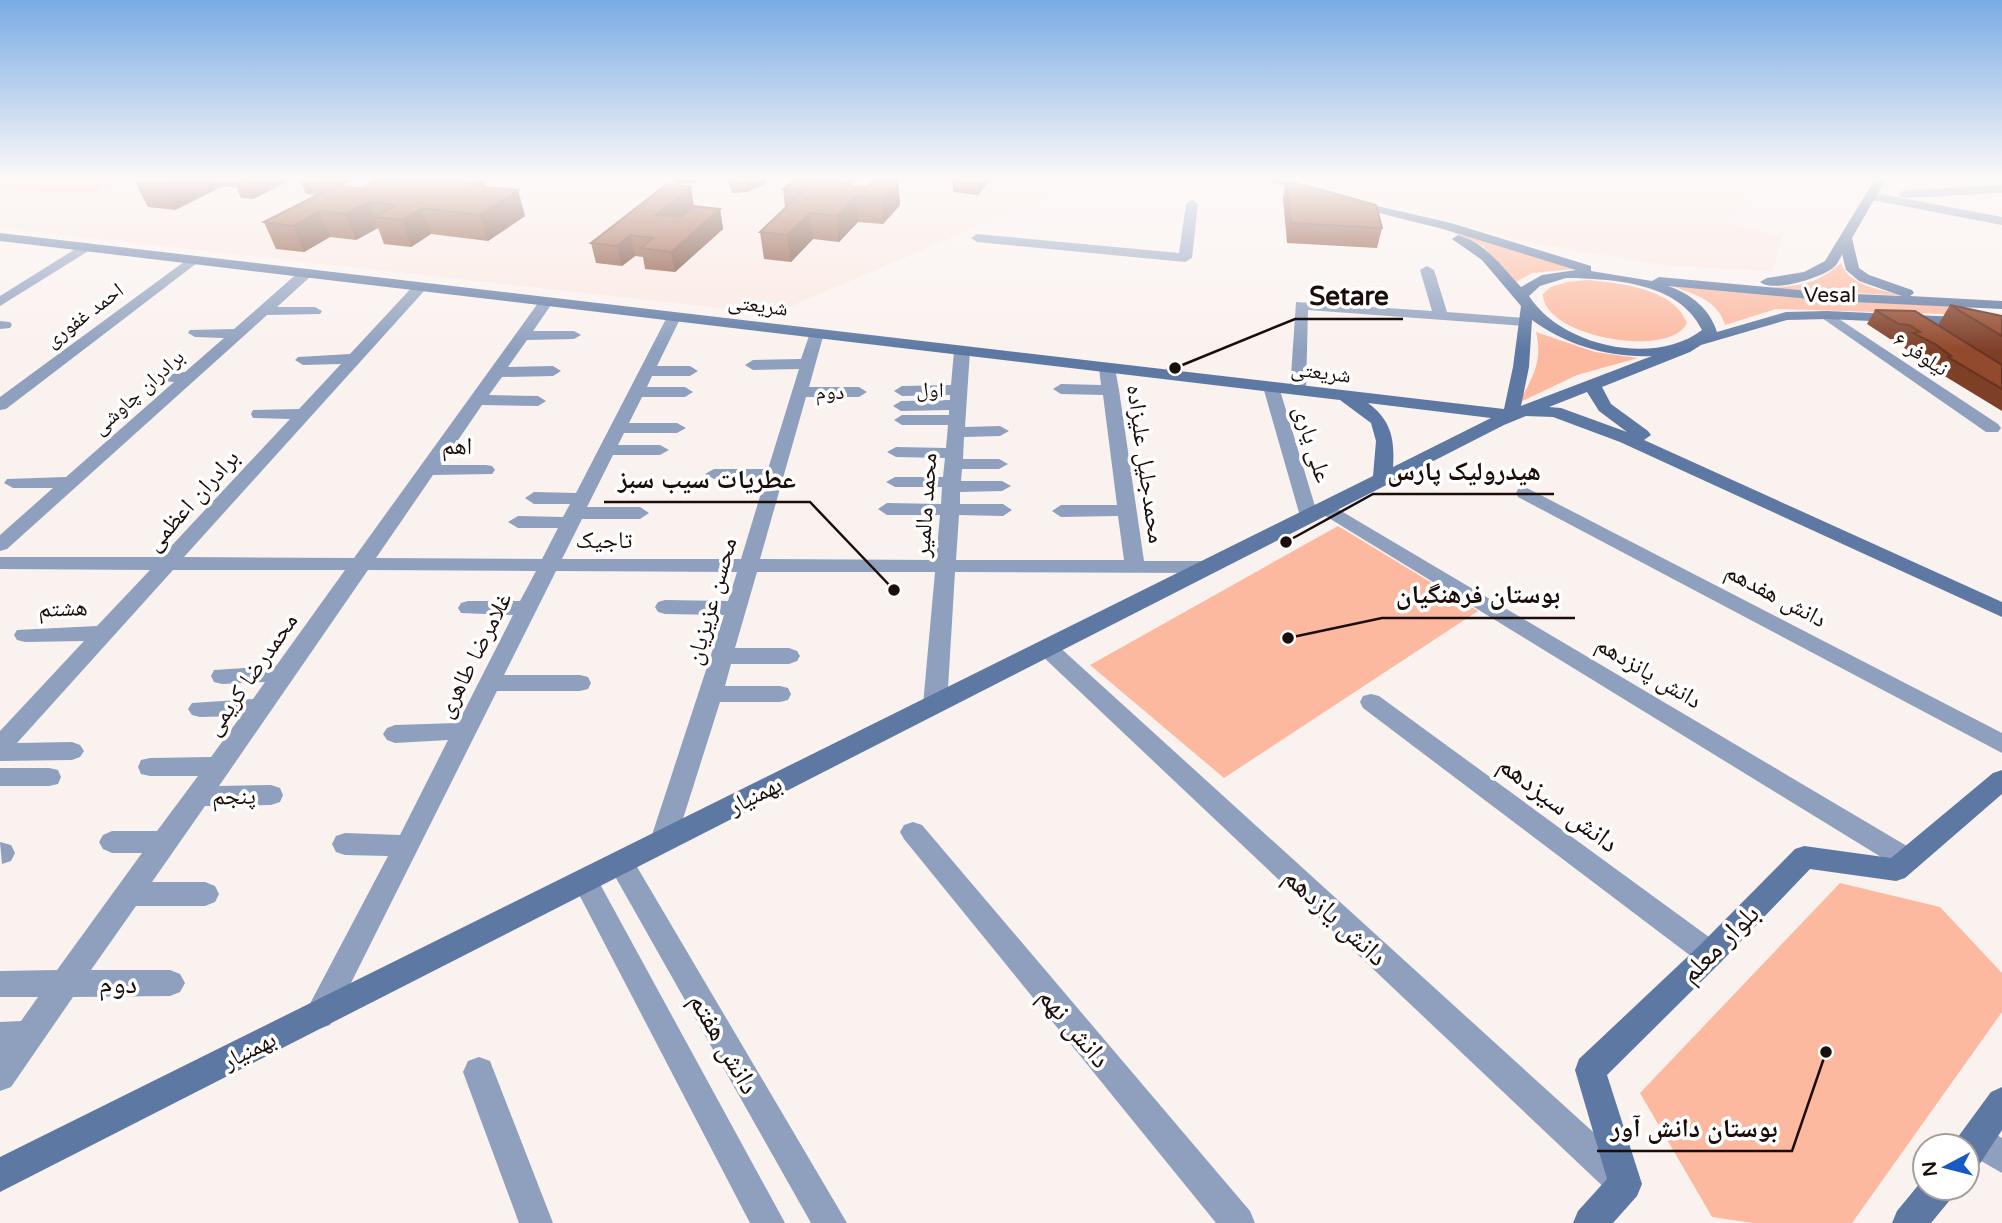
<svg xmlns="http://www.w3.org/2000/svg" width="2002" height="1223" viewBox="0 0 2002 1223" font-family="'Varela Round','Noto Naskh Arabic',sans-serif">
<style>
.built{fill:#fae8e1}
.green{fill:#fcb9a0}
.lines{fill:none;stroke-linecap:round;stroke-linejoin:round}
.street{fill:#8ea0be;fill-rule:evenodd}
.secondary{fill:#5d78a2;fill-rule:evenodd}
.wall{fill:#7e3f27}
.shaded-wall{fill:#663320}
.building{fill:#92492d;stroke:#663320;stroke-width:2}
.labels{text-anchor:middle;stroke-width:7;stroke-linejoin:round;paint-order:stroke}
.far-street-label{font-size:21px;fill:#1b0e0a;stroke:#fff}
.street-label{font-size:24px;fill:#1b0e0a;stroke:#fff}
.near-street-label{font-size:28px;fill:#1b0e0a;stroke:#fff}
.leader{fill:none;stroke:#1b0e0a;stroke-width:2.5}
.callout-dot{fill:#1b0e0a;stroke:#fff;stroke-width:2.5}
.callout-label{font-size:26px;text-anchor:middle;font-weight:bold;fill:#1b0e0a;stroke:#fff;stroke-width:7;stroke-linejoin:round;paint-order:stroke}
</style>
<rect width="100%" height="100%" fill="#faf2ef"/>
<g class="built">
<polygon points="0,179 1088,179 773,314 0,228"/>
<polygon points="1300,179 1718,179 1709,187 1750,197 1726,223 1782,235 1773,271 1669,266 1517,240"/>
</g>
<g class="green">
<polygon points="0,179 120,179 95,193 0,190"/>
<polygon points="1443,228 1576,269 1532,273 1516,282 1483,246"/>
<path d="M 1841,263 C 1850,288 1887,291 1910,296 L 1766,288 C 1801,285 1814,286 1841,263 Z"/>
<path d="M 1587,280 C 1619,283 1674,288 1687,323 C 1669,360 1542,336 1543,294 L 1551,287 L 1567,282 Z"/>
<path d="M 1666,284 L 1939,305 L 1969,308 L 1977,315 L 1776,309 L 1725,325 C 1717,298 1690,293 1666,284 Z"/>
<path d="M 1536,332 L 1595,352 L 1638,358 L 1577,375 L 1518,403 C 1533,379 1543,360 1536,332 Z"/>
<polygon points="1338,526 1478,611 1224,778 1090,665"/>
<polygon points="1840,883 1940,907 2002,973 2002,1012 1852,1223 1753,1223 1712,1217 1640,1093"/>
</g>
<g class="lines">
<g class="street">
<polygon points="2002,185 2002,193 1904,198 1898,194 1904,190"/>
<polygon points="1870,192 2002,217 2002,225 1866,199 1866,193"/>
<polygon points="1192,200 1198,204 1192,258 1185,262 977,242 971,238 977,234 1179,253 1186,204"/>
<polygon points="85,243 92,247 90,250 0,306 0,296"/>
<polygon points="192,256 199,260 197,263 6,409 0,410 0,397"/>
<polygon points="1427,266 1434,270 1447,312 1525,318 1532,322 1525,326 1308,310 1306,390 1298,395 1292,393 1290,390 1296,302 1432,311 1420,270"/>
<polygon points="306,269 311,270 311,276 277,307 315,307 322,311 320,314 267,315 7,549 0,551 0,535 53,488 13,488 4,483 7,479 66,477 174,382 148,380 146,377 148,374 185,372 224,338 195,337 188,333 190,330 234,329 301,270"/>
<polygon points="420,283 425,284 425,290 184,557 354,558 541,299 546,298 553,302 533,331 574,331 581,335 574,339 527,340 508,367 553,366 561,371 553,376 502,377 489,395 538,396 546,401 538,406 482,405 441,465 486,465 492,466 495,470 492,474 433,475 376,558 542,559 558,528 518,528 508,522 518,516 563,517 570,504 534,504 525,498 534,492 576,493 667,317 674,313 681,317 657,366 690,366 698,371 690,376 652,376 647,387 685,387 693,392 685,397 642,397 629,423 677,423 686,428 677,433 624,433 618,445 660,445 669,450 660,455 613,455 587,507 640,507 649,513 640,519 582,519 562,559 741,559 765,480 714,479 705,474 714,469 768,469 799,369 753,370 745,365 753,360 801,359 810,333 817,329 824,333 809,387 859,387 867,392 859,397 806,397 760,559 936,560 940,515 887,515 878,509 887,503 941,504 942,487 895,487 886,482 895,477 943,477 945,458 896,457 887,452 896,447 946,448 948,425 902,425 894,420 902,415 949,415 949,410 901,411 893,406 901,401 950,400 950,395 902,396 894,391 902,386 951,385 954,351 962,346 970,351 965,427 1000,426 1009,431 1000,436 964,437 963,459 999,459 1008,464 999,469 962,469 961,481 1002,481 1011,486 1002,491 960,492 960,504 1003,504 1012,510 1003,516 959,515 956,560 1124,560 1118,516 1061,517 1052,511 1061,505 1117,505 1103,395 1061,394 1053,389 1061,384 1101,385 1099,368 1107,363 1115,368 1119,390 1144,561 1208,561 1215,563 1218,567 1215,571 1208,573 955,572 947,705 943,711 935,713 927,711 923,705 935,572 757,572 735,648 789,648 797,651 800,656 797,661 789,664 731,664 725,686 780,686 788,688 791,694 788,700 780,702 720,702 676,841 672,848 663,852 654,848 650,841 724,615 665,614 658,612 655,607 658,602 665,600 728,601 737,572 556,571 504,675 580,675 588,677 591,683 588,689 580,691 497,691 330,1025 319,1029 308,1025 304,1015 388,856 345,855 336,852 332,844 336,836 345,833 400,835 448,740 395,743 387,740 383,734 387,728 395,725 458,723 513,615 461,613 458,608 461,603 468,601 520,601 536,571 368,570 219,786 271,785 280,788 283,795 280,802 271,805 205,806 152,882 205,882 215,886 219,894 215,902 205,906 136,906 91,970 170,970 180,974 185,983 180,992 170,996 73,997 11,1087 0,1091 0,1022 21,1021 38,997 0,997 0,971 57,970 142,853 112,853 103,849 99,842 103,835 112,831 157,831 198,776 150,776 141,774 138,767 141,760 150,758 211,757 241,716 200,717 192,715 188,709 192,703 253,699 265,682 222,684 214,682 211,676 214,670 276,666 345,570 173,570 17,743 72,742 80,745 84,751 80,757 72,760 0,761 0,731 84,641 25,642 17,640 14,635 17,630 97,626 150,570 0,569 0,557 161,557 290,419 253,418 251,414 253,410 299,409 341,364 303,365 295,360 298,357 350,354 415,284"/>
<polygon points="1827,311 1998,424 2001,428 1998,432 1986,432 1822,318 1820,315 1822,312"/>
<polygon points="0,321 10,322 12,325 10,328 0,329"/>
<polygon points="1271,382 1279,387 1318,516 1316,520 1309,522 1300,516 1263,387"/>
<polygon points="1525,487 2002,733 2002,753 1518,497 1516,493 1518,489"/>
<polygon points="1326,502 1917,852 1921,860 1917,868 1908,871 1899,868 1319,512 1317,508"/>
<polygon points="1047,641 1055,643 1635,1170 1640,1182 1635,1194 1623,1199 1611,1194 1039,653 1036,648 1039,643"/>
<polygon points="1371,694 1379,696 1720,945 1724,954 1720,963 1710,967 1700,963 1363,708 1360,702 1363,696"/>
<polygon points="0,768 49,768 58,770 61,777 58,784 49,786 0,786"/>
<polygon points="913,822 922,825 1250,1211 1255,1223 1216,1223 904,839 900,832 904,825"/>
<polygon points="0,842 11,845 15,853 11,861 2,864"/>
<polygon points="621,852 630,855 847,1223 811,1223 612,871 608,863 612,855"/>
<polygon points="585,870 594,873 785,1223 750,1223 572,881 576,873"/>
<polygon points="479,1057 490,1061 553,1223 519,1223 463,1072 468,1061"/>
<polygon points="1977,1124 2002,1138 2002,1173 1967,1153 1967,1146 1963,1146 1961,1140 1966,1129"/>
</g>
<g class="secondary">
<polygon points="1259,179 1277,179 1319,192 1313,196"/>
<path d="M 1875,179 L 1886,179 L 1852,238 L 1859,268 L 1869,275 L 1912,290 L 1914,293 L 1910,296 L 2002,301 L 2002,309 L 1832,301 L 1668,286 C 1691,294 1710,309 1717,332 L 1786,312 L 1827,311 L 2002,319 L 2002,327 L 1827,319 L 1787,320 L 1701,345 L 1690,352 L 1602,387 L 1611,404 L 1648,431 L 1651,435 L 1644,440 L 2002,602 L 2002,617 L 1620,442 L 1553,417 L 1526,416 L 1504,425 L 0,1192 L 0,1157 L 1373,476 L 1376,441 L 1371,423 L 1340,400 L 0,241 L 0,233 L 1504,409 L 1513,367 L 1521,306 L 1482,260 L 1452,239 L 1458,235 C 1486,243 1502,267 1521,287 L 1542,275 L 1576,270 L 1443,229 L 1347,205 L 1347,199 L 1451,223 L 1591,266 L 1591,271 L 1652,281 L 1659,277 L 1832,293 L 1902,296 L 1859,281 L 1846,270 L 1842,254 C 1840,259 1837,265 1833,268 C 1820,278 1773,293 1760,282 L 1767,278 L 1804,272 L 1825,261 ZM 1566,278 C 1613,279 1679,282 1702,330 C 1654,367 1561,346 1529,296 L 1540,286 ZM 1532,320 C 1566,345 1610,358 1652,356 L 1521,406 L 1529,367 ZM 1587,392 L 1599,411 L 1627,432 L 1561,408 L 1549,407 ZM 1368,403 L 1491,418 L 1393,467 C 1395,439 1391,420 1368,403 Z"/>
<polygon points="2002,770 2002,794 1905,878 1896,881 1810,869 1720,963 1607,1075 1642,1184 1637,1196 1613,1223 1573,1223 1578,1211 1607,1179 1575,1070 1579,1059 1700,945 1795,849 1804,846 1891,858 1993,773"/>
<polygon points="2002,1087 2002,1130 1979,1165 1967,1169 1967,1146 1954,1146 1955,1141 1991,1092"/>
<polygon points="1925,1177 1925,1188 1955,1188 1950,1200 1931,1223 1892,1223 1897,1211"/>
</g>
</g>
<g class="wall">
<polygon points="142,179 355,179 341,186 362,188 409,179 484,179 487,187 525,216 488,241 431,234 411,247 384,244 378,228 356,240 330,237 304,252 276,249 264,222 317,195 306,194 300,180 292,179 253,199 241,198 237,188 223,186 175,210 148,207 135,182"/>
<polygon points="728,179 765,179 766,184 747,192 732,193"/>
<polygon points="766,179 783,179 780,181"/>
<polygon points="952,179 990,179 978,195 953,192"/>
<polygon points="898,180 900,205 883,224 858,222 839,242 813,239 791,262 764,259 760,232 785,208 783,189 851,186 866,187"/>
<polygon points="1286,180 1382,228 1377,248 1287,243 1283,199"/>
<polygon points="694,206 720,209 723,229 675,272 645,269 643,257 635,256 622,266 596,263 591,243"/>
<polygon points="1950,305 2002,316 2002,411 1938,372 1939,370 1926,359 1904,348 1907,344 1901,340 1890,339 1867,324 1875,310 1938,325"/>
</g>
<g class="shaded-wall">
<polygon points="175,179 220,179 223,186 175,210 163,184"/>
<polygon points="244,179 292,179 253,199"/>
<polygon points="317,179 355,179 324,196"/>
<polygon points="476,179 484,179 490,200 465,185"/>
<polygon points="676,179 720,179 677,184"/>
<polygon points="745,179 765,179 766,184 747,192"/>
<polygon points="847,179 851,179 853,199 856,196 858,222 839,242 837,216 841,185"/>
<polygon points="977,179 990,179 978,195"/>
<polygon points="898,180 900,205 883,224 882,199"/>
<polygon points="691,187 694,206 660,235 656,215"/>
<polygon points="518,190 525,216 488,241 480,215"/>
<polygon points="368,202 378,228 356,240 346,214"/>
<polygon points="422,208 431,234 411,247 402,220"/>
<polygon points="720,209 723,229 675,272 671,252"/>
<polygon points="319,211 330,237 304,252 293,226"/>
<polygon points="810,213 813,239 791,262 787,235"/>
<polygon points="630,235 635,256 622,266 617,246"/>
</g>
<g class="building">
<polygon points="142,179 175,179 163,184 135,182"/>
<polygon points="380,179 406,180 409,179 476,179 465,185 518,190 480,215 422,208 402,220 375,217 396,205 368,202 346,214 319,211 293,226 264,222 335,186 362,188"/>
<polygon points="795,179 847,179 841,185 866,187 875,179 898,180 882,199 856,196 837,216 810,213 787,235 760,232 803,191 783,189"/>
<polygon points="1286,180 1376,205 1382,228 1291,223"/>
<polygon points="667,184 691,187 656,215 681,217 694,206 720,209 671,252 641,248 653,238 630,235 617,246 591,243"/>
<polygon points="1950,305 2002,316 2002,336"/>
<polygon points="1875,310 1915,311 2002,365 2002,389 1948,357 1951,356 1935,344 1913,333 1920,332 1909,325 1899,324"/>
</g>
<linearGradient id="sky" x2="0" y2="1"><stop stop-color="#7aabe4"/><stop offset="0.51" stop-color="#fdf9f8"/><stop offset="1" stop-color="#fdf9f8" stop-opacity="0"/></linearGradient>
<rect width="2002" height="350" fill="url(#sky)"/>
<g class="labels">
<g class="far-street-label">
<text x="1830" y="302">Vesal</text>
<text transform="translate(758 305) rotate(7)" y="7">شریعتی</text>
<text transform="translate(84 315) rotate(-37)" y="7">احمد غفوری</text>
<text transform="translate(1921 354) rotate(34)" y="7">نیلوفر ۶</text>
<text transform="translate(1321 372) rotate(7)" y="7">شریعتی</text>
<text x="930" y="397">اول</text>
<text transform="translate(138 392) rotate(-42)" y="7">برادران چاوشی</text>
<text transform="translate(830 392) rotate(-1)" y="7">دوم</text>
</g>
<g class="street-label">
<text transform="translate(1313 444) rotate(73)" y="8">علی یاری</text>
<text x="457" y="454">اهم</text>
<text transform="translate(1146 464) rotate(82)" y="8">محمدجلیل علیزاده</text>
<text transform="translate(192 500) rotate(-48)" y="8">برادران اعظمی</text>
<text transform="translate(925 505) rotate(-86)" y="8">محمد مالمیر</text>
<text x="604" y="548">تاجیک</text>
<text transform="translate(1776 595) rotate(28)" y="8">دانش هفدهم</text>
<text transform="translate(711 601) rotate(-74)" y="8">محسن عزیزیان</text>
<text transform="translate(63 608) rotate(-2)" y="8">هشتم</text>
<text transform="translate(474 655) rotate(-63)" y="8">غلامرضا طاهری</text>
<text transform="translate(1649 672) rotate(31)" y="8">دانش پانزدهم</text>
<text transform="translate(251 674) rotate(-55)" y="8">محمدرضا کریمی</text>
<text transform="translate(755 795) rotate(-27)" y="8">بهمنیار</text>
<text transform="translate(234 796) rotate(-1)" y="8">پنجم</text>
<text transform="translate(249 1050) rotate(-27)" y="8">بهمنیار</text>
</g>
<g class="near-street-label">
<text transform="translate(1559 803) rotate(37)" y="10">دانش سیزدهم</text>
<text transform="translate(1336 916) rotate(43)" y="10">دانش یازدهم</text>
<text transform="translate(1719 943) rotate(-45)" y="10">بلوار معلم</text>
<text x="118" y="993">دوم</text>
<text transform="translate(1075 1027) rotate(50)" y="10">دانش نهم</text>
<text transform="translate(725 1043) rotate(60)" y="10">دانش هفتم</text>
</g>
</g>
<path class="leader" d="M1175 368L1295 319H1403M1286 542L1373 494H1554M894 590L810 502H604M1288 638L1382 618H1575M1826 1052L1792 1151H1597"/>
<g class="callout-dot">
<circle cx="1175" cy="368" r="7"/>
<circle cx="1286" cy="542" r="7"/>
<circle cx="894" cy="590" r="7"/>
<circle cx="1288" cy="638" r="7"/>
<circle cx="1826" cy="1052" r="7"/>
</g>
<g class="callout-label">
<text x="1349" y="305">Setare</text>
<text x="1464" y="480">هیدرولیک پارس</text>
<text x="707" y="488">عطریات سیب سبز</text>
<text x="1478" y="603">بوستان فرهنگیان</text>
<text x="1694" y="1137">بوستان دانش آور</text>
</g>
<g transform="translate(1946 1167) rotate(263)"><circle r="33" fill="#ffffff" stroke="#a49f9d" stroke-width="2"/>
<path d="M0-5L12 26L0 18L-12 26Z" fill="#155ac5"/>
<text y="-10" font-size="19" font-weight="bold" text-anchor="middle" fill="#1b0e0a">N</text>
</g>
</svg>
